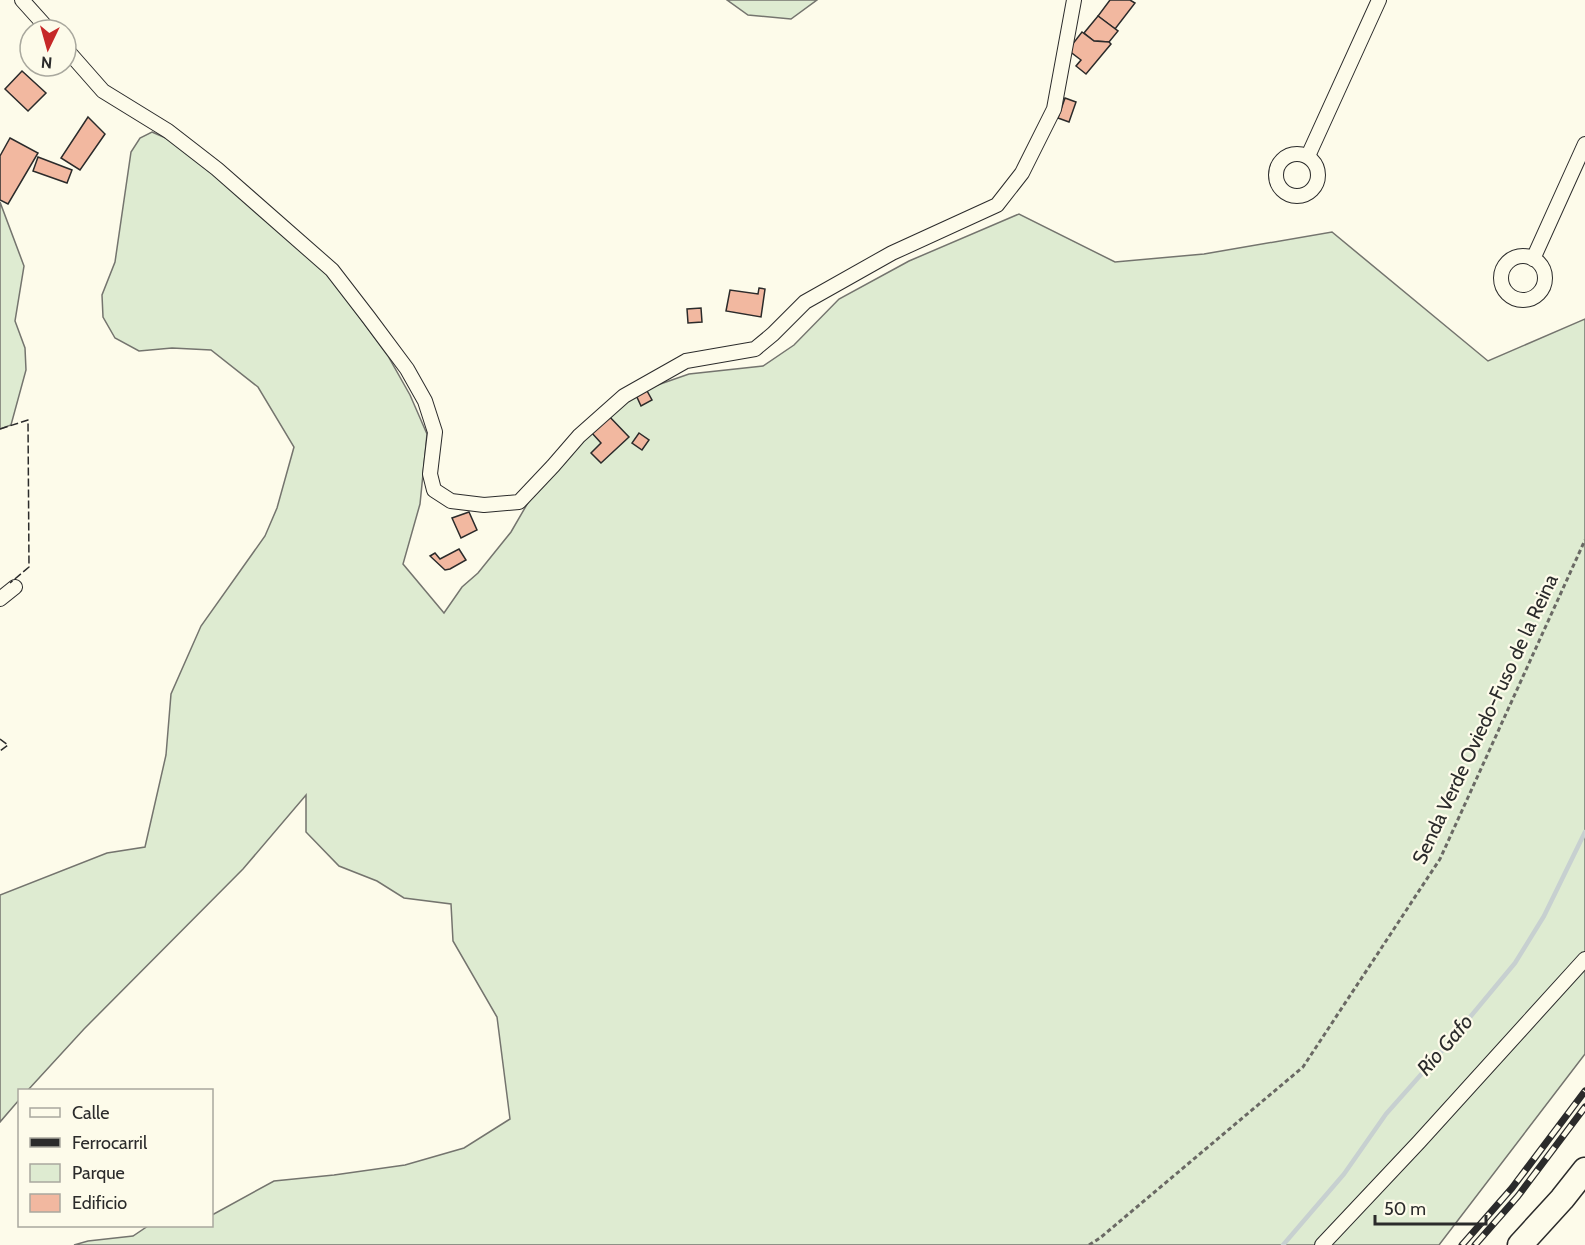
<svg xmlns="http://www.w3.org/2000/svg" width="1585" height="1245" viewBox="0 0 1585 1245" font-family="Cabin,sans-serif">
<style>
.green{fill:#deebd1;stroke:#74746e;stroke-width:1.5}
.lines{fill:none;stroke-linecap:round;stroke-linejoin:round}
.stream{stroke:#c7d0d0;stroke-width:4.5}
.building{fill:#f2b8a0;stroke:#2b2b2b;stroke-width:1.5}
.minor-casing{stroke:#2b2b2b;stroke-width:16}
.motorway-casing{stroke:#2b2b2b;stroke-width:27}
.path{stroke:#6a6964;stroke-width:3;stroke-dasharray:4.5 3;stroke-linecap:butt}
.minor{stroke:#fdfbea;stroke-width:14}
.motorway{stroke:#fdfbea;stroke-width:24}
.rail-casing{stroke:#2b2b2b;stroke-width:7}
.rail{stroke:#fdfbea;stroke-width:4.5;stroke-dasharray:14;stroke-linecap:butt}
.fence{stroke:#2b2b2b;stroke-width:1.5;stroke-dasharray:8 3;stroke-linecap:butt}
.labels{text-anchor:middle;stroke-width:4.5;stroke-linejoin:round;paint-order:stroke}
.street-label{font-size:20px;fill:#2b2b2b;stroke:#fdfbea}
.water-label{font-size:21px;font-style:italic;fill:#2b2b2b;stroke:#fdfbea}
</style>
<rect width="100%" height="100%" fill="#fdfbea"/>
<g class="green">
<polygon points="727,0 817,0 791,19 748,15"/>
<polygon points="152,132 168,139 226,184 330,277 388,356 410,395 427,434 420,504 403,564 444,613 462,587 478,573 511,532 533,494 606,413 646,389 689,374 763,366 794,345 839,299 909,261 1019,214 1115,262 1204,254 1332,232 1488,361 1585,319 1585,1054 1439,1245 74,1245 88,1241 133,1236 148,1226 212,1226 212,1215 274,1181 334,1175 405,1165 464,1148 510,1119 497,1017 453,941 451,904 404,898 377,881 339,866 306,832 306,795 243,869 84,1029 28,1090 20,1090 19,1100 0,1122 0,895 107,853 145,847 166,755 171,694 201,626 265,536 277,508 294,447 258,387 211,350 172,348 139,351 115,338 103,317 102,295 115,262 131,152 140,138"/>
<polygon points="0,202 24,266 15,321 25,348 26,370 11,425 0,429"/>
</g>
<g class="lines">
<polyline class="stream" points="1283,1245 1344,1174 1386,1114 1441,1052 1515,963 1544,916 1585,832"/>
</g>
<g class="building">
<polygon points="1110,0 1130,0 1135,3 1115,29 1098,16"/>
<polygon points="1098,16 1118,31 1109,42 1094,41 1084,33"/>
<polygon points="1082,32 1094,41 1109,42 1111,44 1086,74 1076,66 1081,60 1068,50"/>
<polygon points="22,71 46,93 28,111 5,89"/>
<polygon points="1065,98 1076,102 1069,122 1058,118"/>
<polygon points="88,117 105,134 80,170 61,158"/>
<polygon points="10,138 38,153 8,204 0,200 0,156"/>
<polygon points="38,157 72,170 67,183 33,171"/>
<polygon points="759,288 765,289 761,317 726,311 730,290 758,294"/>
<polygon points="701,308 702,322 688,323 687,309"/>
<polygon points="646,389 652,400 641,406 636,395"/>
<polygon points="606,413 629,437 601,463 591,453 601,443 591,432"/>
<polygon points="639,433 649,440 642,450 632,443"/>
<polygon points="469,512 477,530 461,538 452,518"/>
<polygon points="459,549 466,560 450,569 445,570 430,556 435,553 440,559"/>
</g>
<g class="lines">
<g class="minor-casing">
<g id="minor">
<polyline points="22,0 49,30"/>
<polyline points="66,49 103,91 168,131 217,169 332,270 369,318 407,369 425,401 435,432 430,474 434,490 451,501 484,505 519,502 553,466 579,436 624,396 686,361 755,349 773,334 805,302 892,253 997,205 1022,173 1054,109 1074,0"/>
<circle cx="1297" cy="175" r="21"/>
<polyline points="1308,156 1379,0"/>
<circle cx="1523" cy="278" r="22"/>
<polyline points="1533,259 1585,144"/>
<polyline points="0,599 15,587"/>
<polyline points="1322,1245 1419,1142 1585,959"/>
</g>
</g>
<g class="motorway-casing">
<polyline id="motorway" points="1520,1245 1562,1199 1585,1170"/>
</g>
<polyline class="path" points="1089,1245 1100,1238 1303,1067 1440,859 1585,540"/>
<use href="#minor" class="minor"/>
<use href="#motorway" class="motorway"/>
<g class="rail-casing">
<g id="rail">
<polyline points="1462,1245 1512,1188 1585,1091"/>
<polyline points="1475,1245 1518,1196 1585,1107"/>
</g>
</g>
<use href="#rail" class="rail"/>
<g class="fence">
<polyline points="0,429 28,420 29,567 10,583"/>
<polyline points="0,739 8,745 0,751"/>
</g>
</g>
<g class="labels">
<g class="street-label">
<text transform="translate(1485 719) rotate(-65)" y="7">Senda Verde Oviedo-Fuso de la Reina</text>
</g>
<g class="water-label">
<text transform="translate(1445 1045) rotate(-49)" y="7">Río Gafo</text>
</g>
</g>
<rect x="18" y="1089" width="195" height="138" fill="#fdfbea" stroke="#a9a89e" stroke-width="1.5"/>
<rect x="30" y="1108" width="30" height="9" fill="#fdfbea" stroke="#a9a89e" stroke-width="1.5"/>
<text x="72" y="1119" font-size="18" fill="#2b2b2b">Calle</text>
<rect x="30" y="1138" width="30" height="9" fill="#2b2b2b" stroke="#a9a89e" stroke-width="1.5"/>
<text x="72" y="1149" font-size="18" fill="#2b2b2b">Ferrocarril</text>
<rect x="30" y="1164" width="30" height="18" fill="#deebd1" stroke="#a9a89e" stroke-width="1.5"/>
<text x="72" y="1179" font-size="18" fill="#2b2b2b">Parque</text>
<rect x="30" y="1194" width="30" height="18" fill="#f2b8a0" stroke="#a9a89e" stroke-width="1.5"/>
<text x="72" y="1209" font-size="18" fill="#2b2b2b">Edificio</text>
<g transform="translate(48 48) rotate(185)"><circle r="28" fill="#fdfbea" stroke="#a9a89e" stroke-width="1.5"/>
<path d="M0-4.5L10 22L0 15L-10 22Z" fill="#c62828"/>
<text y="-9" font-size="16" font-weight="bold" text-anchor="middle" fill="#2b2b2b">N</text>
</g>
<path d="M1375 1215v9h111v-9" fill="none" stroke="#2b2b2b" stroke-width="3"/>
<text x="1384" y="1215" font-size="18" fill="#2b2b2b" stroke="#fdfbea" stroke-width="4.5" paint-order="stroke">50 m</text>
</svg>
